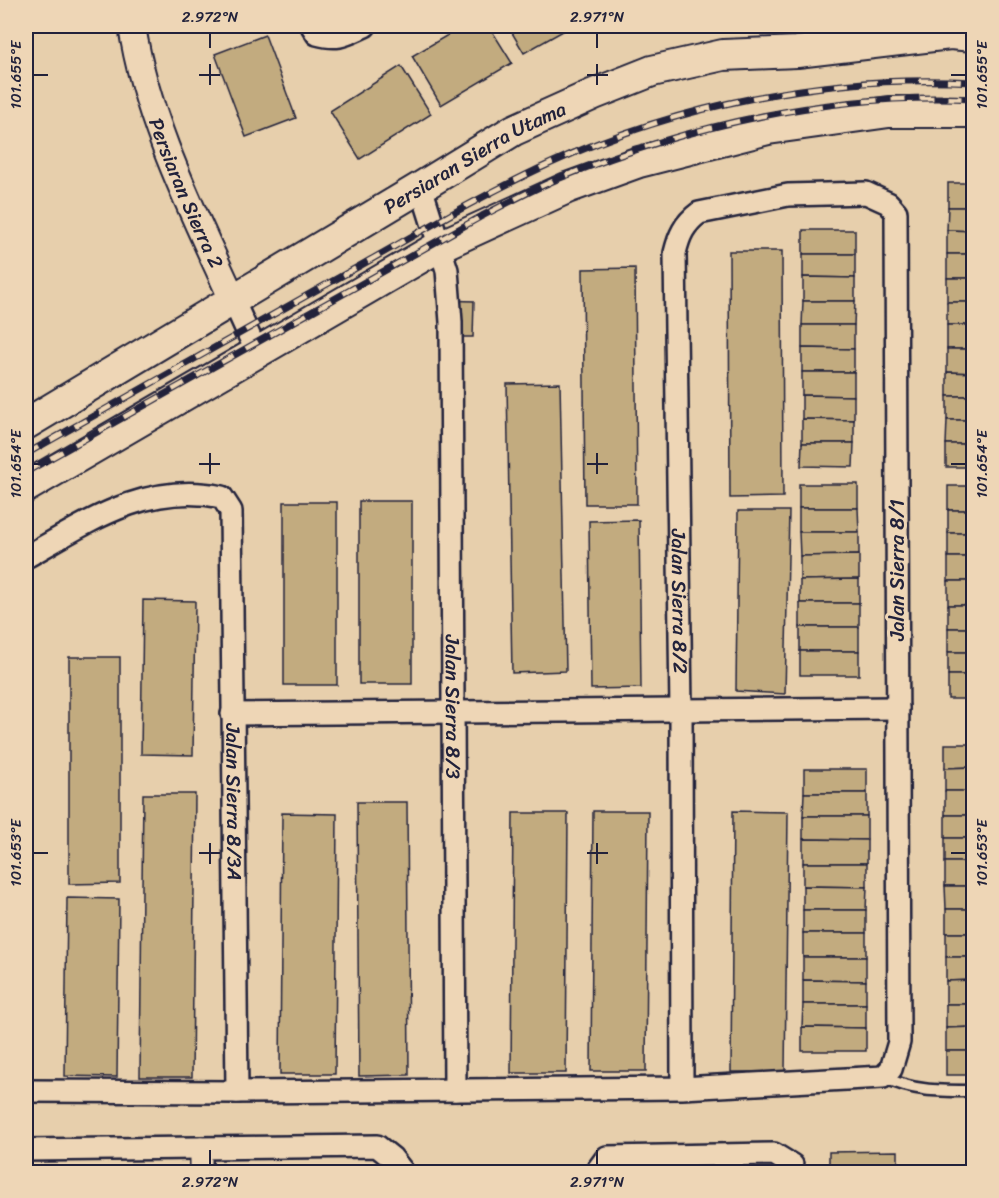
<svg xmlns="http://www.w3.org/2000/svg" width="999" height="1198" viewBox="0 0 999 1198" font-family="Sriracha,sans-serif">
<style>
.building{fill:#c2ab7f;stroke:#22223b;stroke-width:1.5}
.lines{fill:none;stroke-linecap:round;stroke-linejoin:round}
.service-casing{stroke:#22223b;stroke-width:15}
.minor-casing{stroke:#22223b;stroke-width:26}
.tertiary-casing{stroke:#22223b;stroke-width:30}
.secondary-casing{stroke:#22223b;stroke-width:34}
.service{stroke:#eed6b6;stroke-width:10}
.minor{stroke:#eed6b6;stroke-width:21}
.tertiary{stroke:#eed6b6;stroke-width:26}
.secondary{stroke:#eed6b6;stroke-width:30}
.rail-casing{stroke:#22223b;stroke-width:7}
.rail{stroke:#eed6b6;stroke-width:4.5;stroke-dasharray:14;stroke-linecap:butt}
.ticks{fill:none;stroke:#22223b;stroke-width:2}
.labels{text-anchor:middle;stroke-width:6;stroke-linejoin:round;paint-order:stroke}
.street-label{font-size:20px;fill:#22223b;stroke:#eed6b6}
.neatline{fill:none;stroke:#22223b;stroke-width:2}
.ticks-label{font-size:15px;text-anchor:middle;fill:#22223b}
</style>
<rect width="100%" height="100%" fill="#e7cfac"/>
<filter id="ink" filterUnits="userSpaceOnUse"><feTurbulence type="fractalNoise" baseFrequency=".0167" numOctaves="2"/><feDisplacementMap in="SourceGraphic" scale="12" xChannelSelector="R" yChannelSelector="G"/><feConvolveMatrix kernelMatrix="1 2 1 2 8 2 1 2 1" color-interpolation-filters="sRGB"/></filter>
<g filter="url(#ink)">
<g class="building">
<polygon points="207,26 237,26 208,32"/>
<polygon points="463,26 489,26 512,63 441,105 412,56"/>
<polygon points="508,26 572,26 524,53"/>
<polygon points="265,35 296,118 246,137 215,54"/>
<polygon points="401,66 431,114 360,159 330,111"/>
<rect x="948" y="183" width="26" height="24"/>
<polygon points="948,207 974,207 974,231 947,230"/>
<rect x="803" y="230" width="52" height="24"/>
<polygon points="947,230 974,231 974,254 947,254"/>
<polygon points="729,251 782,251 783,497 730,498"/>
<polygon points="803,254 855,254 855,278 803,277"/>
<rect x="947" y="254" width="27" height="24"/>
<polygon points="635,268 637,504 585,504 583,269"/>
<polygon points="803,277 855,278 855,301 803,301"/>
<rect x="947" y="278" width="27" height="24"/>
<polygon points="440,300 474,301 473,337 440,337"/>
<polygon points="803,301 855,301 854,325 802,325"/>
<rect x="947" y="302" width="27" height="23"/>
<polygon points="802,325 854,325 854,349 802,348"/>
<rect x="947" y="325" width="27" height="24"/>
<polygon points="802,348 854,349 854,372 802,372"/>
<polygon points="947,349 974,349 974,373 947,372"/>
<polygon points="802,372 854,372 854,396 802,395"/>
<polygon points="947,372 974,373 974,396 947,396"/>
<polygon points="560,383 566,671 512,673 507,384"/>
<polygon points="802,395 854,396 854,420 802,419"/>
<rect x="947" y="396" width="27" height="24"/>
<polygon points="802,419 854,420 854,443 802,443"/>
<polygon points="947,420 974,420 974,444 946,444"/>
<polygon points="802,443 854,443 853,467 801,466"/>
<rect x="946" y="444" width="28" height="23"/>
<rect x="799" y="484" width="59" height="24"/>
<rect x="948" y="486" width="26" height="24"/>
<rect x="359" y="501" width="53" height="183"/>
<rect x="284" y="502" width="53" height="183"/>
<polygon points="799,508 858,508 859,532 799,532"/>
<rect x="948" y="510" width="26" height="23"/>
<polygon points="738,511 789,511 785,694 736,691"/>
<polygon points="639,520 641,688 591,689 589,521"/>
<polygon points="799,532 859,532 859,555 800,556"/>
<rect x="948" y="533" width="26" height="24"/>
<polygon points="859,555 859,579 800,580 800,556"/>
<rect x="948" y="557" width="26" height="24"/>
<polygon points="859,579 859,603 800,603 800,580"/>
<rect x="948" y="581" width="26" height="24"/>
<polygon points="143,600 195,601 193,755 141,754"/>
<rect x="800" y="603" width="59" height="24"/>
<rect x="948" y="605" width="26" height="23"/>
<rect x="800" y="627" width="59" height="24"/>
<rect x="948" y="628" width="26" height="24"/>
<rect x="800" y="651" width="59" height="24"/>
<rect x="948" y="652" width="26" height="23"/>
<polygon points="69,657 120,657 120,883 69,884"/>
<rect x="948" y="675" width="26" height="24"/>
<polygon points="945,744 974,744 974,767 945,768"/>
<polygon points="974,767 974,791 945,791 945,768"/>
<rect x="804" y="769" width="63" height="24"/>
<rect x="945" y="791" width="29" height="24"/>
<polygon points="804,793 867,793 867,816 803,816"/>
<polygon points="143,794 195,794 192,1077 140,1077"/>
<polygon points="357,802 407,802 409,1075 359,1076"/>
<polygon points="593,811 648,811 646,1071 591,1071"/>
<polygon points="733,811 788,812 785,1072 731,1072"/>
<polygon points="282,813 337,814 335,1074 280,1074"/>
<polygon points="513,813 568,813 566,1073 511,1073"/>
<rect x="945" y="815" width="29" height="23"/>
<polygon points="803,816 867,816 867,840 803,839"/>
<rect x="945" y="838" width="29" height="24"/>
<polygon points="803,839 867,840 867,863 803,863"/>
<rect x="945" y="862" width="29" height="24"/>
<polygon points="803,863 867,863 867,887 803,886"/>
<polygon points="803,886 867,887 866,910 803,910"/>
<polygon points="945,886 974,886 974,909 946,909"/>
<polygon points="67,898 119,899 117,1077 65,1076"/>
<rect x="946" y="909" width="28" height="24"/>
<rect x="803" y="910" width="63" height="23"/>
<rect x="803" y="933" width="63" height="24"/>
<rect x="946" y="933" width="28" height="24"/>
<polygon points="803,957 866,957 866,981 803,980"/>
<polygon points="946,957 974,957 974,980 946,981"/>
<polygon points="803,980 866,981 866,1004 803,1004"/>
<polygon points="974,980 974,1004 946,1004 946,981"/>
<polygon points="803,1004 866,1004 866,1028 802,1027"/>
<polygon points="946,1004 974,1004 974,1027 946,1028"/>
<polygon points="802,1027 866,1028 866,1051 802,1051"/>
<polygon points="974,1027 974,1051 946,1051 946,1028"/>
<rect x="946" y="1051" width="28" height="24"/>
<polygon points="898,1151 898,1172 829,1172 829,1152"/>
</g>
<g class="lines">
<g class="service-casing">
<path id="service" d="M 883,1077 C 915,1092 939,1091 974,1091"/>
</g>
<g class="minor-casing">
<g id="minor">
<path d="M 312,26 L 317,34 C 339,40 345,35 365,26"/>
<path id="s1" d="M 421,187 L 447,270 L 451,322 L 455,1090"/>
<polyline points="233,300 257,353"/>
<path id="s2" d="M 26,557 C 88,522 147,481 222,497 L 231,511 L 237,1092"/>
<polyline points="232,714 898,708"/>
<path id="s3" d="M 26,1091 L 237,1092 L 682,1088 L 883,1077 L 891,1069 L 899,1042 L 896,212 L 888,203 L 866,193 L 788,195 L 699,213 C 684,224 679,236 675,253 L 681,710 L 682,1088"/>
<polyline points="26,1150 377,1146 392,1158 403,1172"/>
<polyline points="201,1172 201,1148"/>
<polyline points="596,1172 607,1157 774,1154 792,1165 792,1172"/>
</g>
</g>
<g class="tertiary-casing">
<g id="tertiary">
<path id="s4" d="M 132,26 C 146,120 194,214 233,300"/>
</g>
</g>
<g class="secondary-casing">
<g id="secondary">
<path id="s5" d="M 26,424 L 421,187 L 514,130 L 594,94 L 652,71 L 723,55 L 797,52 L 950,34 L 974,36"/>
<polyline points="26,487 440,246 567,188 639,162 768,129 889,112 974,112"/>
</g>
</g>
<use href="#service" class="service"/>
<use href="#minor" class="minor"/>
<use href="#tertiary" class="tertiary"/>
<use href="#secondary" class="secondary"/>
<g class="rail-casing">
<g id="rail">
<path d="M 26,454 C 127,397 228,340 329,283 C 402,243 473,199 549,164 C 679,104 830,74 974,82"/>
<path d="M 26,472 L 482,216 C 508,203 533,189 560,178 C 689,125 833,92 974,99"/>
</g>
</g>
<use href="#rail" class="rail"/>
</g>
</g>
<path class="ticks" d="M 210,33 L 210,48M 597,33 L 597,48M 210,64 L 210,85M 597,64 L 597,85M 33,75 L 48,75M 199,75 L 220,75M 587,75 L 608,75M 951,75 L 966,75M 210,453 L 210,474M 597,453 L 597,474M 33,464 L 48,464M 199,464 L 220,464M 587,464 L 608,464M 951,464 L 966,464M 210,843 L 210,864M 597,843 L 597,864M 33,853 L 48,853M 199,853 L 220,853M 587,853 L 608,853M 951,853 L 966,853M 210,1150 L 210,1165M 597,1150 L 597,1165"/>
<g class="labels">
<g class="street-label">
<text dy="7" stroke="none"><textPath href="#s5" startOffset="522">Persiaran Sierra Utama</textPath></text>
<text dy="7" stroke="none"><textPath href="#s4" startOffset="176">Persiaran Sierra 2</textPath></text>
<text transform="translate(897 570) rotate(-90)" y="7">Jalan Sierra 8/1</text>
<text dy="7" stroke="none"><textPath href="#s3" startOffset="2328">Jalan Sierra 8/2</textPath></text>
<text dy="7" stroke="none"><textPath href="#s1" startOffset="524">Jalan Sierra 8/3</textPath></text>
<text dy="7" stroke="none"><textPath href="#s2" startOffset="518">Jalan Sierra 8/3A</textPath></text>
</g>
</g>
<rect width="999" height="1198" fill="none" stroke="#eed6b6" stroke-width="66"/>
<rect x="33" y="33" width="933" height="1132" class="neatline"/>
<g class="ticks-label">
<text x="210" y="22">2.972°N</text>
<text x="597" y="22">2.971°N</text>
<text transform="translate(982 75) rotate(-90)" y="5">101.655°E</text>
<text transform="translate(16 75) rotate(-90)" y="5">101.655°E</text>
<text transform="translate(982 464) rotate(-90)" y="5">101.654°E</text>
<text transform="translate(16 464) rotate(-90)" y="5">101.654°E</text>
<text transform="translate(982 853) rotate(-90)" y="5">101.653°E</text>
<text transform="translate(16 853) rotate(-90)" y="5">101.653°E</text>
<text x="210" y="1187">2.972°N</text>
<text x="597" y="1187">2.971°N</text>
</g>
</svg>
